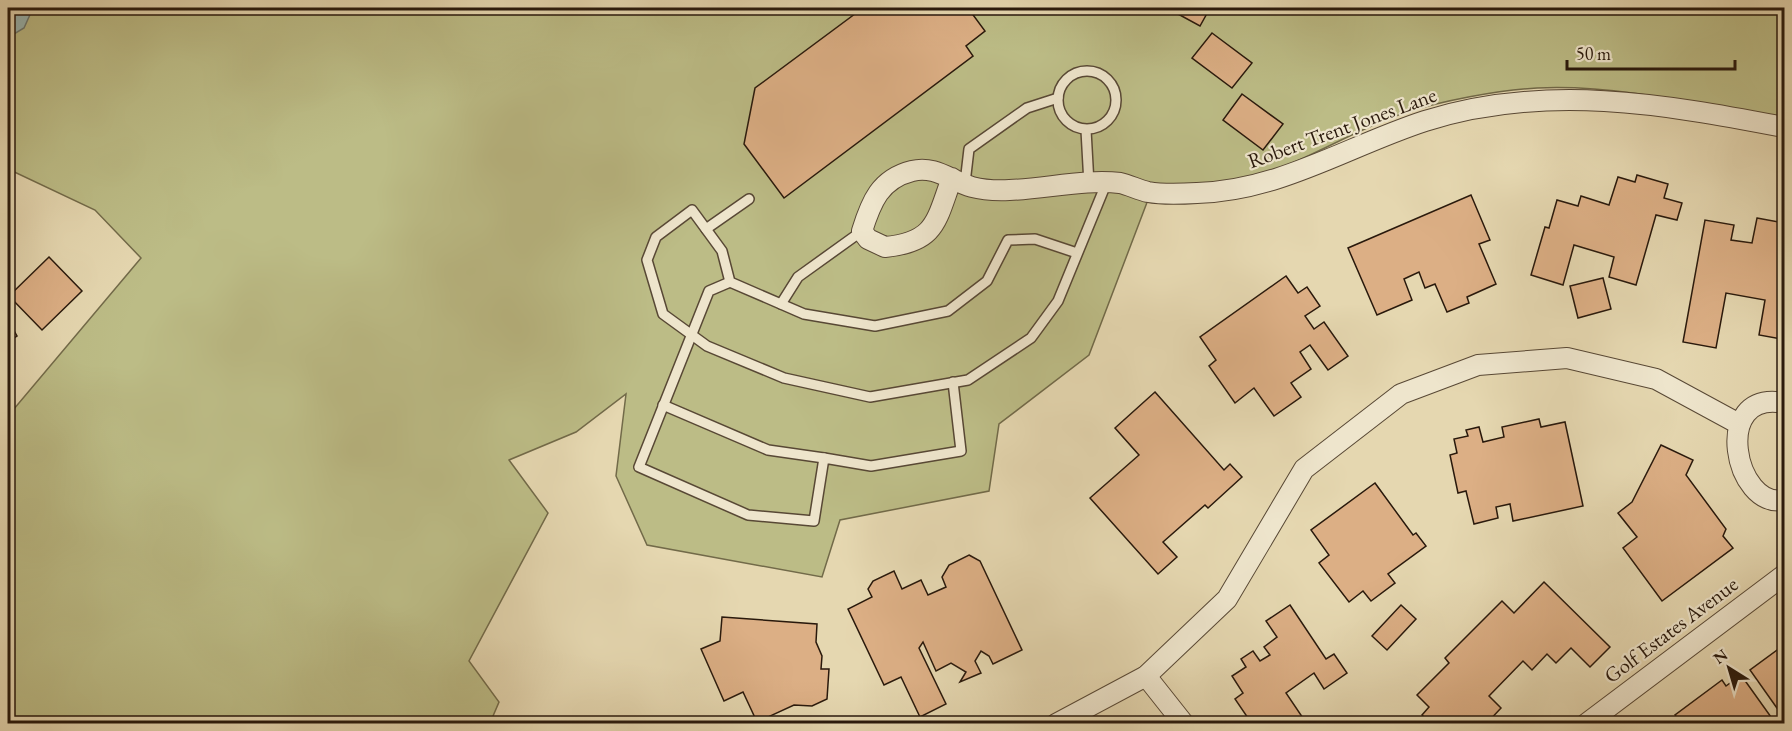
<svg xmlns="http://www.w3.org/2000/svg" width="1792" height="731" viewBox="0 0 1792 731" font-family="'EB Garamond',serif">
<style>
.green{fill:#bcbc86;stroke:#726a49;stroke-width:1.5}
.water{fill:#99b7b4;stroke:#6c7871;stroke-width:1.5}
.building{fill:#dcaf85;stroke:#29190c;stroke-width:1.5}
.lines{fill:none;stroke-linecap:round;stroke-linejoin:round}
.service-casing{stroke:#584835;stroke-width:12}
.minor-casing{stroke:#584835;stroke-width:22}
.service{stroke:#eee5cc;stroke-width:9}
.minor{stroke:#eee5cc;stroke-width:20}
.labels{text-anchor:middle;stroke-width:4.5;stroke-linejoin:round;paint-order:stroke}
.street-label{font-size:21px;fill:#29190c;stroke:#eee5cc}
</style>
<rect width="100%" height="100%" fill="#e5d7b0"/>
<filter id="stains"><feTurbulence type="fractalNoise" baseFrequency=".00333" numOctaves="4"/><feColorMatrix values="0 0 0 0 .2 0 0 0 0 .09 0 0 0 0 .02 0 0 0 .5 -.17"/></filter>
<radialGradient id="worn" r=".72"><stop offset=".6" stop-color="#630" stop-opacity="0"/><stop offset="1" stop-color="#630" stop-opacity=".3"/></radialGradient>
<path class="green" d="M 8,8 L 1784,8 L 1784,120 C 1704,106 1620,84 1537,88 C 1498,90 1441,101 1404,113 C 1347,132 1289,173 1231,183 C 1206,187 1180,186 1154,184 L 1089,355 L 999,424 L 989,491 L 840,520 L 822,577 L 647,545 L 616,476 L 626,394 L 576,432 L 509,460 L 548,513 L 469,661 L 499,702 L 490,723 L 8,723 L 8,416 L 141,258 L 95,210 L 8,169 Z"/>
<polygon class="water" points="8,8 33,8 24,28 9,37"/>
<g class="building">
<polygon points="863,8 968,8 985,31 966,46 973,56 784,198 744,144 755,88"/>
<polygon points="1167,8 1210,8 1200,26"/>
<polygon points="1212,33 1252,63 1232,88 1192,58"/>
<polygon points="1242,94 1283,124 1263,150 1223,120"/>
<polygon points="1637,175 1668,184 1664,198 1682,203 1677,220 1656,215 1636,285 1609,277 1614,257 1574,245 1563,285 1531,275 1545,227 1549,228 1557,200 1578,206 1581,196 1609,205 1618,177 1635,182"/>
<polygon points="1471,195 1490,240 1479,244 1496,284 1467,297 1469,303 1447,312 1435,284 1425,288 1419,272 1404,279 1412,300 1377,315 1348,248"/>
<polygon points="1757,218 1784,223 1784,319 1781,339 1759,335 1765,300 1726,293 1716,348 1683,342 1705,220 1734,225 1731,240 1752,243"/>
<polygon points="49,257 82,291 42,330 9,296"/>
<polygon points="1286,276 1298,293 1307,287 1320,306 1305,316 1314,329 1324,322 1348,356 1328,370 1310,345 1300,352 1311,369 1291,383 1301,397 1274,416 1254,388 1235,403 1209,366 1216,360 1200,337"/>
<polygon points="1603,278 1611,309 1578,318 1570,286"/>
<polygon points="8,320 17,336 8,342"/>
<polygon points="1155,392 1224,470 1230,464 1242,477 1208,508 1205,505 1163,542 1177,557 1158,574 1090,498 1139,455 1115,428"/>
<polygon points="1539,419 1541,427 1565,422 1583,506 1513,521 1510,504 1496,507 1498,518 1474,524 1466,491 1458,493 1450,455 1457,453 1454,439 1468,436 1466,430 1479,427 1483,442 1504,437 1502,427"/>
<polygon points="1661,445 1693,460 1686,475 1726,529 1723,536 1733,548 1662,601 1623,548 1637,537 1618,513 1632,502"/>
<polygon points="1375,483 1413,535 1416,533 1426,546 1388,574 1395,583 1371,601 1363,591 1349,602 1319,563 1329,555 1311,530"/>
<polygon points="969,555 980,561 1022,650 993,664 989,656 981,651 975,661 981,673 960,682 966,672 951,663 936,671 923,642 919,648 946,704 920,717 901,677 884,685 848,609 872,597 868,589 873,581 894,571 902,589 921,580 928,595 946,587 942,577 949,565"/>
<polygon points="1544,582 1610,647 1590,667 1571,648 1556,663 1547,654 1532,670 1523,661 1489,696 1501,708 1486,724 1431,724 1422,715 1429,707 1417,695 1449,663 1445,658 1502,601 1514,613"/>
<polygon points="1290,605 1326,659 1334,654 1347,673 1324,689 1314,673 1286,693 1307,724 1252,724 1235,699 1243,693 1232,676 1246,667 1241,659 1253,651 1260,661 1270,655 1264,647 1277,637 1266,621"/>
<polygon points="1401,605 1416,619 1387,650 1372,636"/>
<polygon points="722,617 817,624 816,642 822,656 821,669 829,669 827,699 812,706 794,705 757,722 743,692 724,701 701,649 720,641"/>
<polygon points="1784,645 1784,718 1750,670"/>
<polygon points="1741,675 1776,724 1681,724 1675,715 1722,680 1726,686"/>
</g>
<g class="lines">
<g class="service-casing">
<g id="service">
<circle cx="1087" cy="100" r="29"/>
<polyline points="1086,130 1089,184"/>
<polyline points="965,183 969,149 1027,108 1058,98"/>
<polyline points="706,229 749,199"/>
<polyline points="1077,253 1035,239 1008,240 987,281 948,311 875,326 804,314 730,282 722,251 692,210 656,237 647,260 663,314 707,346 784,378 870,397 968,380 1031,338 1058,301 1106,184"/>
<polyline points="730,282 709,291 639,467 748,515 814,521 824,458 871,466 961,451 953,382"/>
<polyline points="781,304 798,277 862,231"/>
<polyline points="663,405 768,450 824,458"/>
</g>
</g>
<g class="minor-casing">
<g id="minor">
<path d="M 952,178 C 936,220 937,242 885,247 L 868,239 L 862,231 C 871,202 880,179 912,171 C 935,165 951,181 972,187 C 1013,198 1076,177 1120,183 C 1129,185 1139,190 1148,192 C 1164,195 1181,194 1197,193 C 1279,191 1348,146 1425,121 C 1545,83 1664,104 1784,127"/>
<path d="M 1784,403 C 1710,389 1735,510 1784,500"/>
<polyline points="1146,676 1184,724"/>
<polyline points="1056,724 1146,676 1227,599 1304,469 1401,394 1478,365 1567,358 1656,379 1739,424"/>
<polyline points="1586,724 1784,575"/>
</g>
</g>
<use href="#service" class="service"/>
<use href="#minor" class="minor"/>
</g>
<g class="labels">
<g class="street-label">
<text transform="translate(1342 128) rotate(-20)" y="7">Robert Trent Jones Lane</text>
<text transform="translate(1671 630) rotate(-37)" y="7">Golf Estates Avenue</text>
</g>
</g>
<rect width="1792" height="731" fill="none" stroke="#e5d7b0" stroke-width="30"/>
<rect x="9" y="9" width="1774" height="713" fill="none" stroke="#29190c" stroke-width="3"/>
<rect x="15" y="15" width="1762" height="701" fill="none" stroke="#29190c" stroke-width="1.5"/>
<g transform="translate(1729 668) rotate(323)" stroke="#eee5cc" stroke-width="4.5" paint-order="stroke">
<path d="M0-4.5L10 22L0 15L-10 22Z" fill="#29190c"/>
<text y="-9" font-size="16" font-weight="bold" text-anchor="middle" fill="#29190c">N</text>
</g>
<path d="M1567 60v9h168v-9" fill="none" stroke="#29190c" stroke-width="3"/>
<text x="1576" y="60" font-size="18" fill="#29190c" stroke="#eee5cc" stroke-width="4.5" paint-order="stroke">50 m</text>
<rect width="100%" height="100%" filter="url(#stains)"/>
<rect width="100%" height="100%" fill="url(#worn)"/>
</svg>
